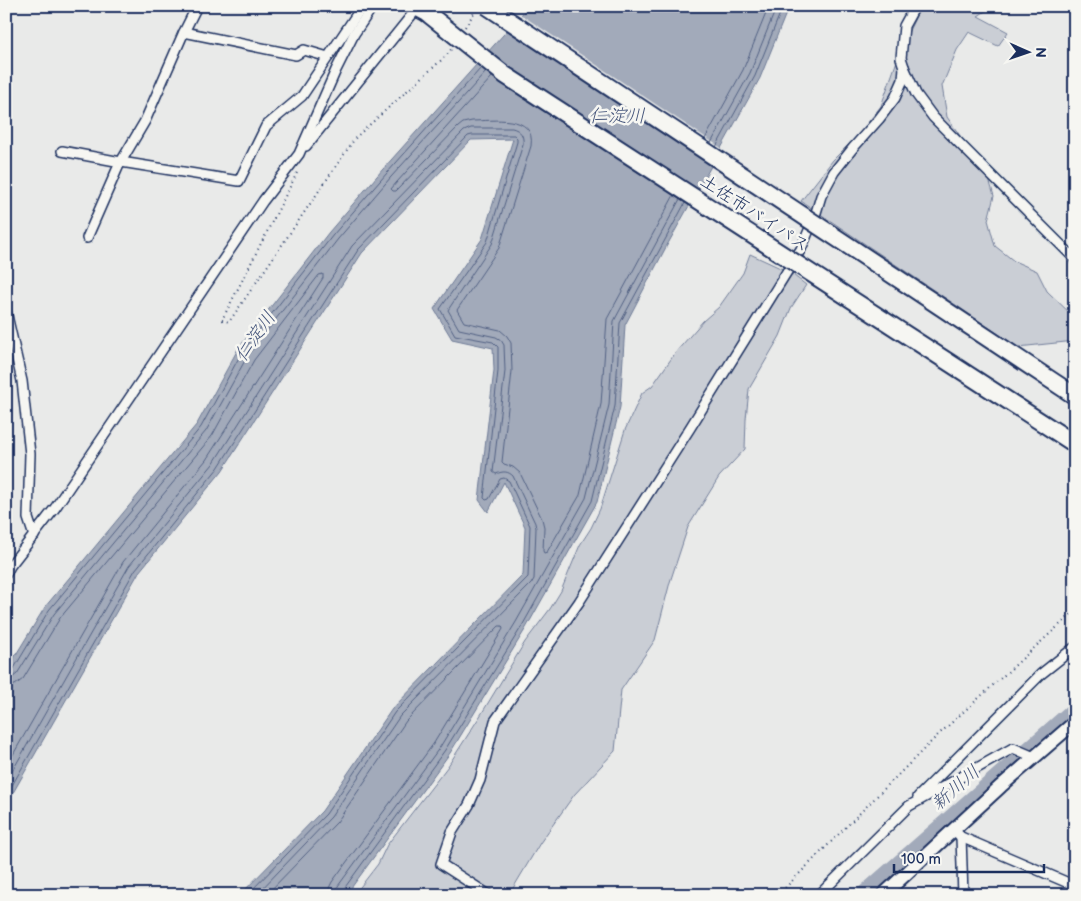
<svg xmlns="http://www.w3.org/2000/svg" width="1081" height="901" viewBox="0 0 1081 901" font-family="'Balsamiq Sans','Klee One',sans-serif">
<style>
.green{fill:#caced5;stroke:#727e9a}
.water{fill:#a2aaba;stroke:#6c7995}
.pier{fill:#e9eae9}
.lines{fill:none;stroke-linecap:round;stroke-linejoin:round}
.shore{stroke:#516083;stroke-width:1}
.river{stroke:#a2aaba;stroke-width:18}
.street-casing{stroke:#1b2f5e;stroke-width:12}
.secondary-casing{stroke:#1b2f5e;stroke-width:16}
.highway-casing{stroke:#1b2f5e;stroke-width:20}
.path{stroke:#1b2f5e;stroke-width:2;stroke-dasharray:1 4;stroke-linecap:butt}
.street{stroke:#f6f6f2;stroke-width:9}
.secondary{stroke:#f6f6f2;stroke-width:12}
.highway{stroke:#f6f6f2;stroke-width:16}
.highway-bridge-casing{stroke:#1b2f5e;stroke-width:20;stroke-linecap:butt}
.highway-bridge{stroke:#f6f6f2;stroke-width:16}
.labels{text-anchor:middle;stroke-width:5;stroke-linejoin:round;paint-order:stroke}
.street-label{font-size:18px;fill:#1b2f5e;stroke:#f6f6f2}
.water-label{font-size:19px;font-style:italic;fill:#44547a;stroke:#f6f6f2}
</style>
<rect width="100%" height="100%" fill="#e9eae9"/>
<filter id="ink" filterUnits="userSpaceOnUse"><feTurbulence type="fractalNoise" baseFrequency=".02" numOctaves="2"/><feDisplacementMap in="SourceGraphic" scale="10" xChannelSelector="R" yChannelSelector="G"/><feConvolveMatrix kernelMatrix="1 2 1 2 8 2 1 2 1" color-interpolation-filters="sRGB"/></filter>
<g filter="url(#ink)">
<g class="green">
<polygon points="921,6 993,6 978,16 1008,32 998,46 969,32 957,50 942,86 947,117 988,176 994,196 988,220 995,246 1014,261 1037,271 1047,291 1074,317 1075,341 1018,347 801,201 833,160 860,133 881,106 904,41"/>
<polygon points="750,254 789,272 806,285 791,308 780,336 749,389 746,419 745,449 719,477 688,527 670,582 655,640 621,690 615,751 574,795 540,843 509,895 354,895 378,864 387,845 448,766 482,713 525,642 550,609 561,591 580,545 591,528 600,509 625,430 642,393 652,386 676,352 703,321 719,307 743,273"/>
</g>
<polygon class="water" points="529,6 789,6 760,78 665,249 625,325 620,407 597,502 526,628 450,753 346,895 240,895 322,811 392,709 523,575 525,527 504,482 488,512 479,500 494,370 493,348 452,339 434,309 482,239 513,139 471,140 362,253 222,471 139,572 14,791 6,807 6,671 45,607 197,424 238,349 329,232 383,169"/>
<polygon class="pier" points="520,14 723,149 715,165 508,27"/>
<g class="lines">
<g class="shore">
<path d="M 492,77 L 397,182 L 391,189 L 393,191 L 396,191 L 458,127 L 463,123 L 472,121 C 492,121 536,113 531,146 L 499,248 L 457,310 L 464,322 L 500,330 L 507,336 L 511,343 L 512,371 L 502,462 L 504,464 L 513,467 L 520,473 L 542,519 L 544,527 L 543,551 L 544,553 L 547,552 L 580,495 L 601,404 L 607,319 L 674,195"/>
<polyline points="705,139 743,70 769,6"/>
<polyline points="711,143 750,73 777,6"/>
<polyline points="716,147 755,76 783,6"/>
<polyline points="6,672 10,672 13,670 49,610 201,427 242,352 333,235 387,173 481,68"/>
<polyline points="6,678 12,678 17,674 54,614 206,431 248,355 338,239 391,177 486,72"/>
<polyline points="6,686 15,685 23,679 60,618 212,436 254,360 319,275 323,274 323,278 206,460 123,562 6,767"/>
<path d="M 6,782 L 129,566 L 213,464 L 352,246 L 464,131 L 471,128 L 512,128 C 520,130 524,135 523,144 L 492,244 L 448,310 L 459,329 L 496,337 L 501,340 L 504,345 L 505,371 L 493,472 L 496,474 C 503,471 508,471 513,476 L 535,523 L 536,528 L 534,579 L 531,584 L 400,716 L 331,817 L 256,895"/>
<polyline points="6,796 135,570 218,468 358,250 468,136 472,135 514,135 517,138 517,142 487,242 440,309 455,335 493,342 498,347 498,371 484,498 486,500 489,499 500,479 504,478 509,481 530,526 528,577 395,712 326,814 247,895"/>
<polyline points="266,895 337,822 406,721 499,626 502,626 503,629 434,743 332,882 329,888 329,895"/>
<polyline points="336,895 338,886 440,747 516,622 586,498 609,405 614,321 680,199"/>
<polyline points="342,895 343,890 445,750 522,626 592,501 615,406 620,323 685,203"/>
</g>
<polyline class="river" points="864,895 1075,710"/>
<g class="street-casing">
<g id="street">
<polyline points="915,6 904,26 901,58 904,67 916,94 933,117 1075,259"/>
<polyline points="184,32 296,55 304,50 328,57"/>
<polyline points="306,146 419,6"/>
<polyline points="62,151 121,162 239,181 266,126 302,96 359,11"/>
<polyline points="87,238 119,165 145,121 183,34 197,6"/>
<polyline points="6,311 22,381 30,454 28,518 34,536"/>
<polyline points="6,574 10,566 55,508 263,201 299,154 336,70 354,34 373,6"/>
<polyline points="918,797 1041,674 1075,647"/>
<polyline points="953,829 961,837 1066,882 1075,885"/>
<polyline points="961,837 963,895"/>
<polyline points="489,895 441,864 452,832 469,805 480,780 495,721 579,602 690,428 801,249 815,216 821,196 834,172 853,148 879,119 895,98 903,80 904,67"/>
<polyline points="819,895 909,806 1013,748 1034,757"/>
</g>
</g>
<g class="secondary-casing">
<polyline id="secondary" points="883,895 1001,786 1075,722"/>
</g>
<g class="highway-casing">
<polyline id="highway" points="414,6 427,13"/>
</g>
<g class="path">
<polyline points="465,27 476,10"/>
<polyline points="297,173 222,320 229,322 356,137 447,55 452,48"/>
<polyline points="778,895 938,735 1075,611"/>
</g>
<use href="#street" class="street"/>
<use href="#secondary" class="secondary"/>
<use href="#highway" class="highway"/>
<g class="highway-bridge-casing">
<g id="highway-bridge">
<polyline points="487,6 1075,396"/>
<polyline points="427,13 505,75 1075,444"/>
</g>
</g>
<use href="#highway-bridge" class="highway-bridge"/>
</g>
</g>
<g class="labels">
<g class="street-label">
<text transform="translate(755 213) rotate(33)" y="6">土佐市バイパス</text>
</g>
<g class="water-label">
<text x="617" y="122">仁淀川</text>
<text transform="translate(254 336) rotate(-55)" y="7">仁淀川</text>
<text transform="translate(955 787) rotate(-41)" y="7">新川川</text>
</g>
</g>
<rect width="1081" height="901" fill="none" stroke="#f6f6f2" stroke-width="25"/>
<rect x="12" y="12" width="1056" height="876" fill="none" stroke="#1b2f5e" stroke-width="2" filter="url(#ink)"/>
<g transform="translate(1028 52) rotate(92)" stroke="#f6f6f2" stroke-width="4" paint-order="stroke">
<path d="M0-4L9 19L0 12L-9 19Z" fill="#1b2f5e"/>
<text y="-8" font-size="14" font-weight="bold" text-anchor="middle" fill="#1b2f5e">N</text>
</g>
<path d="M894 864v8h150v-8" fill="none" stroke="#1b2f5e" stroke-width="2.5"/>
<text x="901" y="864" font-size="15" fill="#1b2f5e" stroke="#f6f6f2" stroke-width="4" paint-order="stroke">100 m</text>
</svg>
